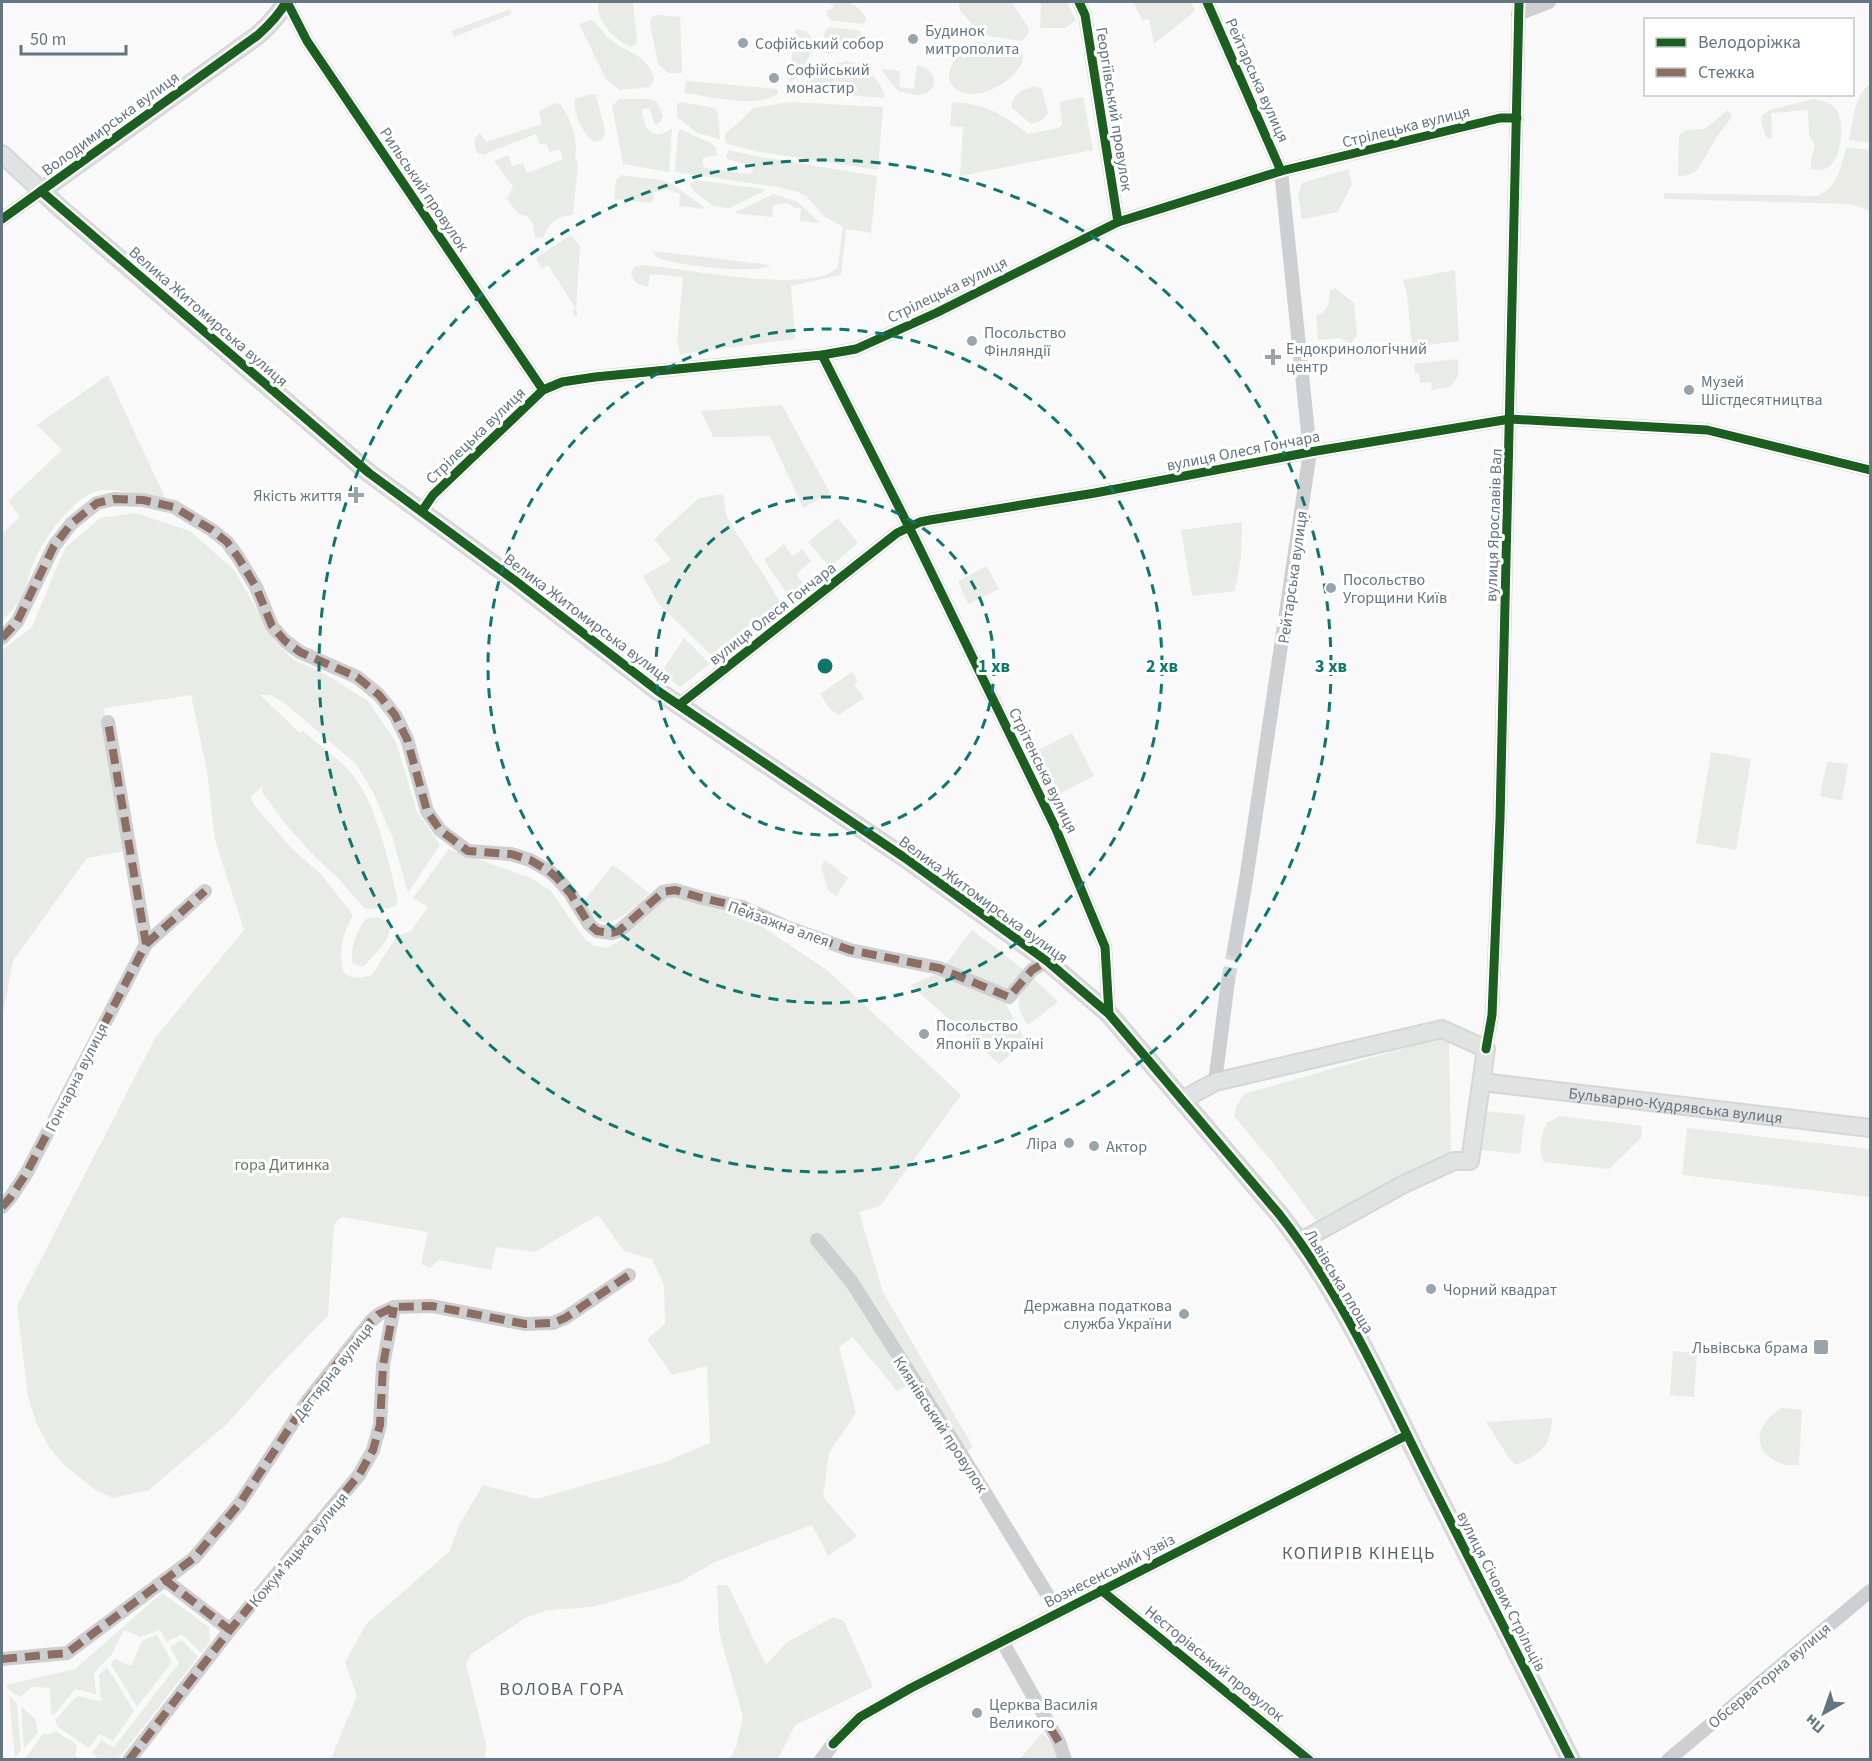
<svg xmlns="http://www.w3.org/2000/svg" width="1872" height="1761" viewBox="0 0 1872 1761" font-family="'Source Sans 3',sans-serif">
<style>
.green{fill:#e8ebe6}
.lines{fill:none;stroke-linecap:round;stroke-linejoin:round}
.minor-tunnel{stroke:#d4d8dc;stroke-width:14;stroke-dasharray:14 7;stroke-linecap:butt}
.major-casing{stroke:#d5d6d7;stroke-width:20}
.minor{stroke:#cecfd0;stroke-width:14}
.major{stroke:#e1e2e2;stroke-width:16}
.quiet{stroke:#8d6e63;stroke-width:8;stroke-dasharray:15 8;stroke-linecap:butt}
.cycleway-casing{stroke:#fff;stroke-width:13}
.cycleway{stroke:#1b5e20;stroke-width:9}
.ring{fill:none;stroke:#0f766e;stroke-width:3;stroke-dasharray:10 8}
.poi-dot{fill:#99a4ac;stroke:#fff;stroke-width:2}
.labels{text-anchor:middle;stroke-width:6;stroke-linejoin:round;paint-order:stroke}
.poi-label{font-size:16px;fill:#657683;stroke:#fff;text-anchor:start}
.street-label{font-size:16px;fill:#657683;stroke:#fff}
.park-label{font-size:16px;fill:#687a64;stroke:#fff}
.neighbourhood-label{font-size:18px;letter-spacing:1.5px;fill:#57646e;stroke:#fff}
.centre{fill:#0f766e;stroke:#fff;stroke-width:3}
.ring-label{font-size:18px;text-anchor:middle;font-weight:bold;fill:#0f766e;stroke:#fff;stroke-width:6;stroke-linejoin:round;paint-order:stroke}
</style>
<rect width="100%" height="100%" fill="#f9f9f9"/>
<g class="green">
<path d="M 611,2 L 633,2 L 637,42 L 635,45 L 631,47 C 614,39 597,23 598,3 Z"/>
<path d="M 827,2 C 847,1 854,0 866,18 L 865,22 L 861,24 L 831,20 L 827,16 L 827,11 L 834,7 Z"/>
<path d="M 959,2 L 1012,2 L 1029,29 L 1028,35 L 1021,41 L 977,34 C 975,30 974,27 972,24 C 966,15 958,14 959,2 Z"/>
<polygon points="1041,2 1067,2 1076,20 1065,28 1040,28"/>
<polygon points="1133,2 1191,2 1195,11 1154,44 1149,19 1142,20"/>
<polygon points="510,9 512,14 454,37 451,31"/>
<polygon points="659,15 680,17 682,73 668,73 658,64 650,23 652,16"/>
<polygon points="589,20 594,21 607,37 618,45 641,58 650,68 654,79 650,87 620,90 606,79 579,24"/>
<path d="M 829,27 L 857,30 L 862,33 L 864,37 C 853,48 839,55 824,53 L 822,49 L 825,31 Z"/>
<path d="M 795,29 C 801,30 808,31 811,37 C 816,50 800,78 789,83 Z"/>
<path d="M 981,42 L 1020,48 C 1026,58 1022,65 1015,73 C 1004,87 972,102 956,89 C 942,79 951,61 962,54 C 970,50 972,43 981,42 Z"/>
<path d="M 847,61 C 864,64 882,81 885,98 L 801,92 L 801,88 L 817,68 Z"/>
<path d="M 917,65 C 938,69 941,93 918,95 C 912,95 904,92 898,91 L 881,69 L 900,71 L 899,87 L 914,89 Z"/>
<path d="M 686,81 L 778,89 L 778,94 C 757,109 708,96 684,93 Z"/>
<path d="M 1870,84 L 1870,143 L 1849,140 C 1853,121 1854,96 1870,84 Z"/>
<path d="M 1034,86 L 1042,89 L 1048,113 L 1042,120 L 1031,124 L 1012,108 C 1011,94 1023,90 1034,86 Z"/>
<path d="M 591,94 L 596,95 L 605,131 L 603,139 L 594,142 C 583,135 573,112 575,99 Z"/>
<path d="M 1083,97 L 1093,150 L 960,176 L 963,127 L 950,126 L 952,102 C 989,105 999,112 1028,134 L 1059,128 L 1062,124 L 1060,102 Z"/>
<path d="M 619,99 L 650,99 L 657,102 L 663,116 L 661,121 L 655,125 L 649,108 L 642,109 C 644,129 652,143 672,128 L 669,172 L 623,164 L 612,106 Z"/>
<path d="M 1814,99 C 1822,101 1830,102 1836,109 C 1845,122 1842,154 1831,165 C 1829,167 1826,168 1823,170 L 1811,169 L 1811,159 L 1815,146 L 1809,135 L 1808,110 L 1771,113 L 1772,139 L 1767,139 L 1761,122 L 1762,116 L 1769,110 Z"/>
<polygon points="681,102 715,108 718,114 720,139 697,133 677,117 677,104"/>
<polygon points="790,102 883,107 878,170 760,152 727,144 725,141 725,133 736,125 753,108"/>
<path d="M 555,103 L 560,104 C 570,116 579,142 575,157 L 578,164 L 573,215 C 557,216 548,222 544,238 L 535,237 L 533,224 L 528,217 L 518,214 L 507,199 L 513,186 L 494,161 L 508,155 L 512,166 L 523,163 L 527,173 L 563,159 L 560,149 L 550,152 L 546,143 L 540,145 L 536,134 L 483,155 L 477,153 C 474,145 472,139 480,133 L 486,142 L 542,124 L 539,111 Z"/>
<polygon points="1728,110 1732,117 1718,135 1698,169 1688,175 1678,177 1679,135 1686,130 1705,129"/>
<path d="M 680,129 L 711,143 L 716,148 L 717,155 L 703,158 L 703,165 L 706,168 L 750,174 L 753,170 L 752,166 L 728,159 L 726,156 L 729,150 L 760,157 L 877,176 L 871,233 L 846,229 L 841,275 L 791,286 L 795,339 L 680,354 L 677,341 L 683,277 L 650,274 L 648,287 C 638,285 633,283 631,272 L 635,267 L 643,265 C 678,267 817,297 838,266 L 843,227 L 825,217 L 807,197 L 798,192 L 778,187 L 675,172 L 678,132 Z"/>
<path d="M 1846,147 L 1870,150 L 1870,211 L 1851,204 L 1664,199 L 1664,193 L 1817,196 C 1838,187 1841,167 1846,147 Z"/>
<polygon points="1348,169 1352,184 1338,212 1302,219 1298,195 1302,183"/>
<polygon points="622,175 661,180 674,185 706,209 679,206 680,194 668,189 654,192 652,203 614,199 616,180"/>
<polygon points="696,180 763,189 765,191 729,208 713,206 694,191 690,184"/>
<polygon points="773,194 798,202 820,223 800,221 801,208 795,208 787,203 773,205 772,217 734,213"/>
<polygon points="571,235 580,246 576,311 578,315 575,317 572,312 575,307 548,265 542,269 536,258"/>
<path d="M 653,251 L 770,265 C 759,275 673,265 659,258 C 655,256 655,255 653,251 Z"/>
<polygon points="1455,270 1459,341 1412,347 1407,294 1403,280"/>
<path d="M 1335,288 L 1354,303 L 1357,335 L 1351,344 L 1340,338 L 1318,340 L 1316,315 C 1330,312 1329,301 1330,290 Z"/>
<polygon points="1458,359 1458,376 1450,387 1432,390 1431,382 1420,383 1419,374 1415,373 1414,364"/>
<path d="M 108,375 L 166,500 C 145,495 124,489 102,490 C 77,492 46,536 36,557 C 29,571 27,587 20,600 C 15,608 7,615 2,621 L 2,534 L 20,517 L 8,501 L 62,450 L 37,425 Z"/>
<polygon points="782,405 830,493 803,508 770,436 713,437 701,411"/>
<polygon points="723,494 726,516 756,564 759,565 758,566 783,607 715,659 658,603 643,576 671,560 654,539 699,498"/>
<path d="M 136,513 L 190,531 L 234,570 L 276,643 L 294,660 L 325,674 L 368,701 L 396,742 L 417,812 L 440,845 L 408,893 L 393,839 L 373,792 L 356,764 L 282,701 L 270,695 L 260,695 L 300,733 L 303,731 C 319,745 338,758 352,774 C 377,804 388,861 398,899 L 396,905 L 390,908 L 367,909 L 363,907 L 338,878 L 316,858 L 287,826 L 262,792 L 263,785 L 251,797 L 254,805 L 293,850 L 320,873 L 353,915 C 342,935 338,952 344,973 C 353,980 361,978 372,975 L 397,936 L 411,931 L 428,907 L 413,898 L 449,849 L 531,878 L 551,891 L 580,933 L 586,940 L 595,946 L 607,948 L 618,942 L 658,901 L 679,896 L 743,914 L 827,970 L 961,1095 L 880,1206 L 859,1212 L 883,1292 L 973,1447 L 966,1452 L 920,1380 L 897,1391 L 853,1337 L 839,1347 L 856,1413 L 829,1453 L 823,1497 L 857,1536 L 828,1556 L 812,1525 L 715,1562 L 678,1583 L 592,1607 L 547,1610 L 525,1618 L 470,1655 L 466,1664 L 486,1744 L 485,1759 L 331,1759 L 357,1696 L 345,1662 L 366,1624 L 449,1552 L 460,1523 L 483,1485 L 536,1499 L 665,1462 L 710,1443 L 707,1366 L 672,1375 L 647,1339 L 665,1324 L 664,1285 L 652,1259 L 624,1251 L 598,1215 L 535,1252 L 496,1247 L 491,1270 L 439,1260 L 430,1268 L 421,1264 L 428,1232 L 342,1217 L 334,1224 L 328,1316 L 270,1375 L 228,1423 L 149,1490 L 113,1498 L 95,1490 L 63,1464 L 49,1447 L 36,1422 L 28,1397 L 17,1306 L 155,1038 L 244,930 L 215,840 L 207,771 L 191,695 L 104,708 L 127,851 L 87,858 L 13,961 L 2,1019 L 2,650 L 32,627 L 65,548 L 100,518 Z"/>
<polygon points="838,518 858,543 830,567 808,542"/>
<polygon points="1242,522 1241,557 1235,591 1192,596 1181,530"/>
<polygon points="784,544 793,556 802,549 811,561 796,574 807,588 792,601 764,560"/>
<polygon points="987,566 999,589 968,604 958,581"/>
<polygon points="684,638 710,664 680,687 661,673"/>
<polygon points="852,672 858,681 854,685 864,698 839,715 830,709 820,694"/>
<polygon points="1072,733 1094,776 1055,796 1033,753"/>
<polygon points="1711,752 1751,759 1736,850 1696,843"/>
<polygon points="1827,762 1848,764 1842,801 1820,796"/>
<polygon points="825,860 848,878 836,896 828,890 821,866"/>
<path d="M 613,865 L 649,893 C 638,904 610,933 594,918 C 589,914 586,907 582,903 Z"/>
<path d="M 378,917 L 390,924 C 391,941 374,955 363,967 L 353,964 C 349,949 357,930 366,919 Z"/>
<polygon points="972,930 1025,971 1007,991 943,968"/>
<polygon points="936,974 1006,1004 1027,1043 999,1064 911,985"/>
<path d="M 1033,978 L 1058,1002 L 1028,1025 C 1013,1004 1017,996 1033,978 Z"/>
<polygon points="1441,1038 1449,1041 1451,1157 1398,1177 1316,1221 1273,1163 1234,1116 1237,1105 1244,1094"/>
<polygon points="1484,1111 1525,1115 1520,1154 1479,1150"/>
<path d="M 1560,1116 L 1642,1126 L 1641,1138 L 1609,1169 L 1544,1162 C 1537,1147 1541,1137 1547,1123 Z"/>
<polygon points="1687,1128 1870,1149 1870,1197 1682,1175"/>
<polygon points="1673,1351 1697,1353 1694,1397 1670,1395"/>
<path d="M 1782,1408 L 1802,1410 L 1799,1465 C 1793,1465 1785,1466 1779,1463 C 1749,1449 1757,1422 1782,1408 Z"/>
<path d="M 1552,1418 C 1550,1448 1542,1452 1517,1465 L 1511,1461 L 1486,1422 Z"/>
<polygon points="717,1585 728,1585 766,1665 786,1643 833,1617 844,1621 873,1687 795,1725 778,1759 730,1759 736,1747 743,1717 719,1632"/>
<polygon points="162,1593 209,1627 210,1641 201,1653 182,1634 167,1642 160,1630 140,1637 124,1630 112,1654 94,1673 96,1694 75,1689 54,1715 51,1714 50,1688 32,1687 20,1697 7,1688 6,1685 75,1669"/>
<polygon points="157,1635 172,1662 137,1707 111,1664 115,1659 131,1666 142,1641"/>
<polygon points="182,1640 198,1657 118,1759 99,1759 92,1753 101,1740 114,1747 179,1663 170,1647"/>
<polygon points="107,1667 134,1711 113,1741 99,1734 89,1748 58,1727 55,1720 77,1696 101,1701 99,1675"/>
<polygon points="9,1696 17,1704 21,1751 15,1758"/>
<polygon points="21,1706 36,1720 38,1732 24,1749"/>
<polygon points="55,1731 77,1745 75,1755 78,1759 25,1759 43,1734 50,1734"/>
<polygon points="1042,1733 1056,1748 1058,1760 1019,1760"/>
</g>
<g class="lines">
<polyline class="minor-tunnel" points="1228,981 1234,950"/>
<g class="major-casing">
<g id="major">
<path d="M 2,154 L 61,209 L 369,473 L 513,579 L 658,691 L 908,860 L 1047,961 L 1109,1014 L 1279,1214 C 1339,1290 1380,1380 1423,1467 C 1472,1565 1522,1662 1571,1760"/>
<path d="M 41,191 L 258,35 C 269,25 279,15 286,2"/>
<path id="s1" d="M 1482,1082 L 1870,1128"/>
<polyline points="1182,1100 1215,1082 1442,1029 1486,1049 1470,1161 1454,1161 1402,1185 1301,1241"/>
</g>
</g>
<g class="minor">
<polyline points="287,2 307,41 543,390"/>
<polyline points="1079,2 1085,15 1118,222"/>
<polyline points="1207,2 1281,171 1310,452 1246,880 1234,950"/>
<polyline points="1518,14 1549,2"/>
<polyline points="2,219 41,191"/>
<polyline points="822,355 915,539 1056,829 1105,947 1109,1014"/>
<polyline points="422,511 433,495 543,390 562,382 595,377 822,355 856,349 936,313 1118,222 1281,171 1500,118 1517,118"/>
<polyline points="2,638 17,622 54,546 71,524 97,503 114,499 143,500 174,507 212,530 227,542 238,557 256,587 272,626 285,641 300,652 357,677 379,695 395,715 407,739 427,811 440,830 468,851 511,854 530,860 549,871 557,878 570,893 589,924 597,931 612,933 619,931 663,892 675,890 702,898 742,907 784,926 850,950 939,968 1009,997 1032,970 1047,961"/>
<polyline points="679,705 897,533 920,522 930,520 1095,493 1310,452 1510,419 1707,430 1870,470"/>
<polyline points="146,944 205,891"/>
<polyline points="1486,1049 1492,1015 1500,819 1519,2"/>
<polyline points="1215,1082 1228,981"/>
<polyline points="2,1207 10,1198 26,1174 146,944 108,722"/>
<polyline points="817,1240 851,1281 963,1457 1058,1612"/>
<polyline points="165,1580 230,1630"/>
<polyline points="1101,1590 1309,1760"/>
<polyline points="1002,1641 1059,1742 1065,1760"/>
<polyline points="2,1659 67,1653 194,1558 240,1503 308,1400 370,1322 379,1314 394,1307 432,1306 525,1324 553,1323 565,1318 629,1275"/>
<polyline points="129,1760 230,1630 359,1475 373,1450 380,1425 383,1365 394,1307"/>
<polyline points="821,1760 833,1744 860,1717 911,1688 1407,1435"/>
<polyline points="1668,1760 1870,1591"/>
</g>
<use href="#major" class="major"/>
<g class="quiet">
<polyline points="2,638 17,622 54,546 71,524 97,503 114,499 143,500 174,507 212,530 227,542 238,557 256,587 272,626 285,641 300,652 357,677 379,695 395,715 407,739 427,811 440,830 468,851 511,854 530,860 549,871 557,878 570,893 589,924 597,931 612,933 619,931 663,892 675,890 702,898 742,907 784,926 850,950 939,968 1009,997 1032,970 1047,961"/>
<polyline points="146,944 205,891"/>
<polyline points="2,1207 10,1198 26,1174 146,944 108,722"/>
<polyline points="165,1580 230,1630"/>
<polyline points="2,1659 67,1653 194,1558 240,1503 308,1400 370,1322 379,1314 394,1307 432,1306 525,1324 553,1323 565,1318 629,1275"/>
<polyline points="1051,1729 1059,1742"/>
<polyline points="129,1760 230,1630 359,1475 373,1450 380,1425 383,1365 394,1307"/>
</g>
<g class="cycleway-casing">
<g id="cycleway">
<polyline points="287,2 307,41 543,390"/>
<polyline points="1079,2 1085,15 1118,222"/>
<polyline points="1207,2 1281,171"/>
<path d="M 41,191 L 369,473 L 513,579 L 658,691 L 908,860 L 1047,961 L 1109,1014 L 1279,1214 C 1339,1290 1380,1380 1423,1467 C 1472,1565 1522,1662 1571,1760"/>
<path d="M 2,219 L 258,35 C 269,25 279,15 286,2"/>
<polyline points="822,355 915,539 1056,829 1105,947 1109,1014"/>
<polyline points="422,511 433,495 543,390 562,382 595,377 822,355 856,349 936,313 1118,222 1281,171 1500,118 1517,118"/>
<polyline points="679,705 897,533 920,522 930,520 1095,493 1310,452 1510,419 1707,430 1870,470"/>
<polyline points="1486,1049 1492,1015 1500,819 1519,2"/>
<polyline points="1101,1590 1309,1760"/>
<polyline points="833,1744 860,1717 911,1688 1407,1435"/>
</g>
</g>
<use href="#cycleway" class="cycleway"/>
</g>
<g class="ring">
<circle cx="825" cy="666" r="169"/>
<circle cx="825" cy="666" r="337"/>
<circle cx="825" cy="666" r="506"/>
</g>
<g class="poi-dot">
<circle cx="913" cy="39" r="6"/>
<circle cx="743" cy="43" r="6"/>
<circle cx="774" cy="78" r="6"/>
<circle cx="972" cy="341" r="6"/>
<path d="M1270 348h6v6h6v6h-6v6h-6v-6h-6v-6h6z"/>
<circle cx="1689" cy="390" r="6"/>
<path d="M353 486h6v6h6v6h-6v6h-6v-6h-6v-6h6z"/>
<circle cx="1331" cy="588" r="6"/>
<circle cx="924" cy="1034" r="6"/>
<circle cx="1069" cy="1143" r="6"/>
<circle cx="1094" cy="1146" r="6"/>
<circle cx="1431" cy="1289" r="6"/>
<circle cx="1184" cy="1314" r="6"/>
<rect x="1813" y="1339" width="16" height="16" rx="3"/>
<circle cx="977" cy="1713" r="6"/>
</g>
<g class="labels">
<g class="poi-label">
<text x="925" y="36">Будинок<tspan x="925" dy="18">митрополита</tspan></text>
<text x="755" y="49">Софійський собор</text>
<text x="786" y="75">Софійський<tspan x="786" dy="18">монастир</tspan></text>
<text x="984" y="338">Посольство<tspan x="984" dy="18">Фінляндії</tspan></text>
<text x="1286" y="354">Ендокринологічний<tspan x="1286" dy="18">центр</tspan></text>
<text x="1701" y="387">Музей<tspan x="1701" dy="18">Шістдесятництва</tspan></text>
<text x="342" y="501" text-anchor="end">Якість життя</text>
<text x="1343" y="585">Посольство<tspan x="1343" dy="18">Угорщини Київ</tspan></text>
<text x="936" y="1031">Посольство<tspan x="936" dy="18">Японії в Україні</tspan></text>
<text x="1057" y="1149" text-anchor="end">Ліра</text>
<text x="1106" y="1152">Актор</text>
<text x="1443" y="1295">Чорний квадрат</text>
<text x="1172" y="1311" text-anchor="end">Державна податкова<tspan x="1172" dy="18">служба України</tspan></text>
<text x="1808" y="1353" text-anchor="end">Львівська брама</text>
<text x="989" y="1710">Церква Василія<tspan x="989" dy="18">Великого</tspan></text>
</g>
<g class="street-label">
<text transform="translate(1258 80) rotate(66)" y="6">Рейтарська вулиця</text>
<text transform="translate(1115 109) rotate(81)" y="6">Георгіївський провулок</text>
<text transform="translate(110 123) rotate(-36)" y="6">Володимирська вулиця</text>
<text transform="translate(1406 126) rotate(-14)" y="6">Стрілецька вулиця</text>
<text transform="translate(425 189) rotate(56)" y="6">Рильський провулок</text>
<text transform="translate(947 289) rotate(-26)" y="6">Стрілецька вулиця</text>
<text transform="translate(209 316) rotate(41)" y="6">Велика Житомирська вулиця</text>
<text transform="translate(475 435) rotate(-44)" y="6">Стрілецька вулиця</text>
<text transform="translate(1243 450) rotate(-11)" y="6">вулиця Олеся Гончара</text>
<text transform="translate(1493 525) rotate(-88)" y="6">вулиця Ярославів Вал</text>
<text transform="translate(1292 577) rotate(-82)" y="6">Рейтарська вулиця</text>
<text transform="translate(772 613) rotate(-38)" y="6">вулиця Олеся Гончара</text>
<text transform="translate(588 618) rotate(37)" y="6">Велика Житомирська вулиця</text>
<text transform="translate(1044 770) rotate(64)" y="6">Стрітенська вулиця</text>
<text transform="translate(984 899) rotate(36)" y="6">Велика Житомирська вулиця</text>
<text transform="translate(779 923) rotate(20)" y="6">Пейзажна алея</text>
<text transform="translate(76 1077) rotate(-63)" y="6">Гончарна вулиця</text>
<text dy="6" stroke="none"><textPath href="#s1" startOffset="195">Бульварно-Кудрявська вулиця</textPath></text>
<text transform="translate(1340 1281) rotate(59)" y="6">Львівська площа</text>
<text transform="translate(333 1371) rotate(-52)" y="6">Дегтярна вулиця</text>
<text transform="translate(941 1424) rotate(57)" y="6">Киянівський провулок</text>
<text transform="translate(298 1549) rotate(-50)" y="6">Кожумʼяцька вулиця</text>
<text transform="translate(1109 1570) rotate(-27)" y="6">Вознесенський узвіз</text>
<text transform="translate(1502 1591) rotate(63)" y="6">вулиця Січових Стрільців</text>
<text transform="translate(1215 1663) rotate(39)" y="6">Несторівський провулок</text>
<text transform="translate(1769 1675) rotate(-40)" y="6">Обсерваторна вулиця</text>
</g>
<g class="park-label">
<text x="282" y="1170">гора Дитинка</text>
</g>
<g class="neighbourhood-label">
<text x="1359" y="1559">КОПИРІВ КІНЕЦЬ</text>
<text x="562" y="1695">ВОЛОВА ГОРА</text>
</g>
</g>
<circle cx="825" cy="666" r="9" class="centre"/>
<g class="ring-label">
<text x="994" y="672">1 хв</text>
<text x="1162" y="672">2 хв</text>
<text x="1331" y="672">3 хв</text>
</g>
<rect width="1872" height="1761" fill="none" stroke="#657683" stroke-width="6"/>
<rect x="1644" y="18" width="210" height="78" fill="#ffffff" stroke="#c1c8cd" stroke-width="1.5"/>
<rect x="1656" y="38" width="30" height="9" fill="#1b5e20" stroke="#c1c8cd" stroke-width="1.5"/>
<text x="1698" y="48" font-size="18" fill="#657683">Велодоріжка</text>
<rect x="1656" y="68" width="30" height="9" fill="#8d6e63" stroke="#c1c8cd" stroke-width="1.5"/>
<text x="1698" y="78" font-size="18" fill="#657683">Стежка</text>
<g transform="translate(1824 1713) rotate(220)" stroke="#ffffff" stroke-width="4.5" paint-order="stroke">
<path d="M0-4.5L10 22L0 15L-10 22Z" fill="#657683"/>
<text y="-9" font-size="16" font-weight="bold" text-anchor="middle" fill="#657683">Пн</text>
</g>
<path d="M21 45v9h105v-9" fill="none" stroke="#657683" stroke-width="3"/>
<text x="30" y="45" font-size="18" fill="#657683" stroke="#ffffff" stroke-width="4.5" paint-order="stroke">50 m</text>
</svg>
